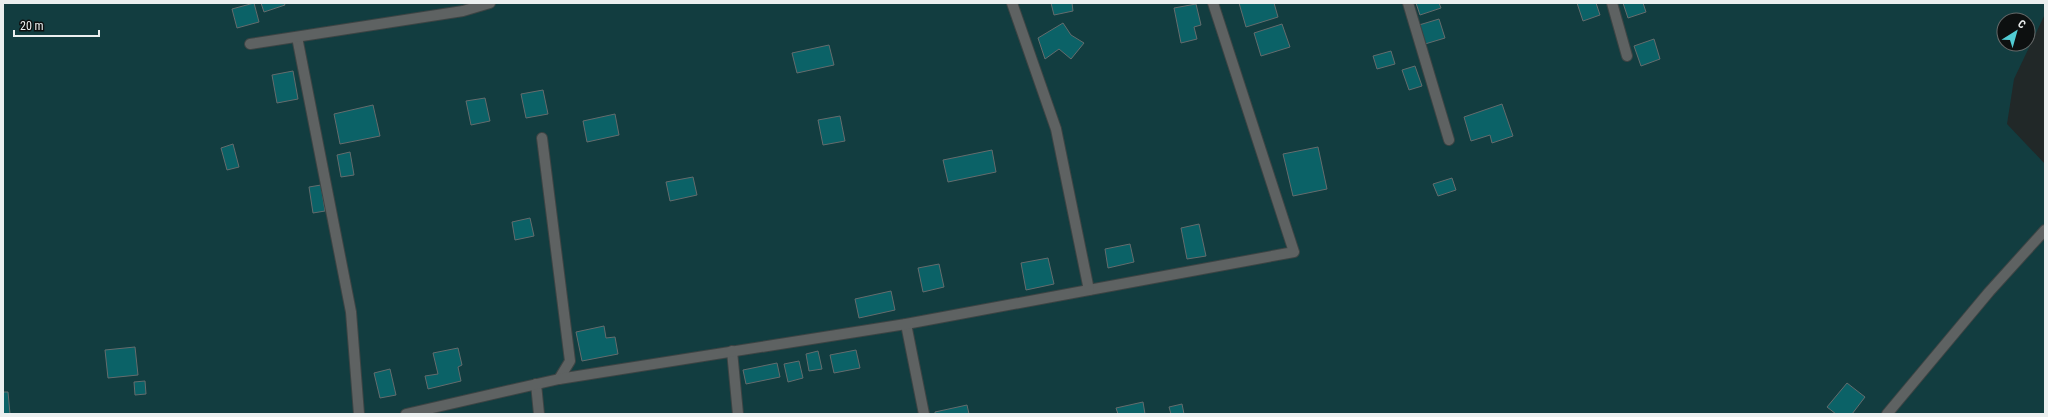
<svg xmlns="http://www.w3.org/2000/svg" width="2048" height="417" viewBox="0 0 2048 417" font-family="'Roboto Condensed',sans-serif">
<style>
.green{fill:#123d40;fill-rule:evenodd}
.building{fill:#0b6267;stroke:#646c6d}
.lines{fill:none;stroke-linecap:round;stroke-linejoin:round}
.minor-casing{stroke:#3d4444;stroke-width:12}
.minor{stroke:#5e6262;stroke-width:10}
</style>
<rect width="100%" height="100%" fill="#212828"/>
<path class="green" d="M 3,3 L 2045,3 L 2045,14 L 2014,79 L 2007,124 L 2045,164 L 2045,414 L 3,414 ZM 2004,20 L 2028,20 L 2028,44 L 2004,44 Z"/>
<g class="building">
<polygon points="254,3 259,22 237,28 232,9"/>
<polygon points="261,3 284,3 285,5 264,12"/>
<polygon points="1051,3 1072,3 1073,11 1054,15"/>
<polygon points="1239,3 1274,3 1278,17 1246,27"/>
<polygon points="1416,3 1439,3 1441,8 1420,15"/>
<polygon points="1577,3 1596,3 1600,15 1583,21"/>
<polygon points="1623,3 1643,3 1646,12 1628,18"/>
<polygon points="1196,4 1201,25 1194,27 1197,39 1181,43 1174,8"/>
<polygon points="1439,19 1445,38 1425,44 1419,25"/>
<polygon points="1063,23 1071,35 1084,43 1071,59 1059,49 1045,59 1038,38"/>
<polygon points="1282,24 1290,47 1261,56 1254,33"/>
<polygon points="1654,39 1660,59 1641,66 1634,46"/>
<polygon points="829,45 834,65 797,73 792,53"/>
<polygon points="1391,51 1395,64 1377,69 1373,56"/>
<polygon points="1415,66 1422,86 1409,90 1402,70"/>
<polygon points="293,71 298,99 277,103 272,75"/>
<polygon points="543,90 548,114 526,118 521,94"/>
<polygon points="485,98 490,121 471,125 466,101"/>
<polygon points="1502,104 1513,136 1492,143 1490,135 1471,141 1464,117"/>
<polygon points="373,105 380,136 340,144 334,114"/>
<polygon points="615,114 619,135 587,142 583,121"/>
<polygon points="840,116 845,141 823,145 818,120"/>
<polygon points="233,144 239,167 227,170 221,148"/>
<polygon points="1318,147 1327,189 1293,196 1283,154"/>
<polygon points="992,150 996,172 948,182 943,160"/>
<polygon points="350,152 354,175 341,177 337,155"/>
<polygon points="693,177 697,195 670,201 666,182"/>
<polygon points="1452,178 1456,190 1438,196 1433,184"/>
<polygon points="321,185 325,211 313,213 309,187"/>
<polygon points="530,218 534,236 515,240 512,222"/>
<polygon points="1199,224 1206,256 1187,259 1181,228"/>
<polygon points="1130,244 1134,262 1108,268 1105,249"/>
<polygon points="1048,258 1054,284 1026,290 1021,263"/>
<polygon points="939,264 944,287 923,292 918,268"/>
<polygon points="891,291 895,310 859,318 855,299"/>
<polygon points="604,326 606,338 615,337 618,354 582,361 576,332"/>
<polygon points="135,347 138,375 108,378 105,350"/>
<polygon points="458,348 462,365 458,367 461,381 428,389 425,376 438,374 433,353"/>
<polygon points="856,350 860,368 834,373 830,355"/>
<polygon points="818,351 822,369 809,371 806,354"/>
<polygon points="799,361 803,378 788,382 784,364"/>
<polygon points="777,363 780,377 746,384 743,370"/>
<polygon points="390,369 396,395 380,398 374,373"/>
<polygon points="145,381 146,394 135,395 134,382"/>
<polygon points="1847,383 1865,397 1852,414 1836,414 1827,407"/>
<polygon points="3,392 8,392 10,414 3,414"/>
<polygon points="1143,402 1145,414 1118,414 1116,408"/>
<polygon points="1182,404 1184,414 1171,414 1169,407"/>
<polygon points="967,405 969,414 935,414 935,412"/>
</g>
<g class="lines">
<g class="minor-casing">
<g id="minor">
<polyline points="1408,3 1449,140"/>
<polyline points="1612,3 1627,56"/>
<polyline points="297,37 351,312 359,414"/>
<polyline points="250,44 463,11 490,3"/>
<polyline points="542,138 570,361 559,379"/>
<polyline points="1089,290 1294,252 1213,3"/>
<polyline points="906,324 924,414"/>
<polyline points="732,351 738,414"/>
<polyline points="536,384 539,414"/>
<polyline points="406,414 559,379 906,324 1089,290 1056,129 1012,3"/>
<polyline points="1887,414 1989,292 2045,230"/>
</g>
</g>
<use href="#minor" class="minor"/>
</g>
<rect width="2048" height="417" fill="none" stroke="#ebefef" stroke-width="8"/>
<g transform="translate(2016 32) rotate(37)"><circle r="19" fill="#0d1010" stroke="#666969"/>
<path d="M0-3L7 15L0 10L-7 15Z" fill="#51ccd3"/>
<text y="-6" font-size="11" font-weight="bold" text-anchor="middle" fill="#ebefef">С</text>
</g>
<path d="M14 30v6h85v-6" fill="none" stroke="#ebefef" stroke-width="2"/>
<text x="20" y="30" font-size="12" fill="#ebefef" stroke="#0d1010" stroke-width="3" paint-order="stroke">20 m</text>
</svg>
